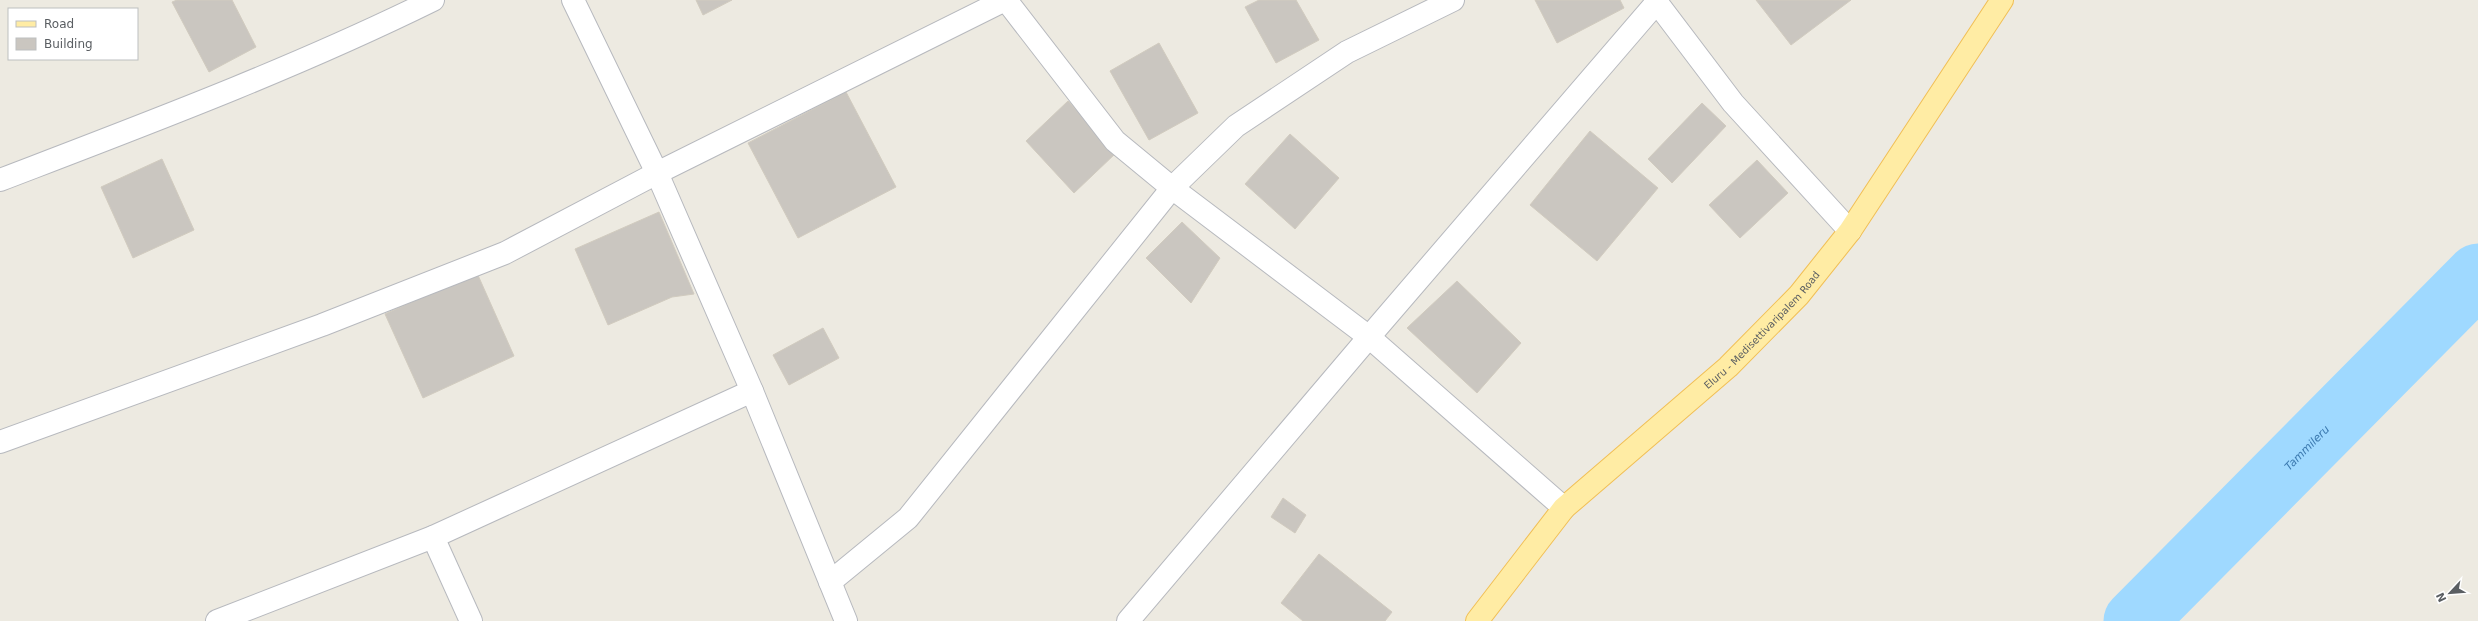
<svg xmlns="http://www.w3.org/2000/svg" width="2478" height="621" viewBox="0 0 2478 621" font-family="'DejaVu Sans',sans-serif">
<style>
.lines{fill:none;stroke-linecap:round;stroke-linejoin:round}
.river{stroke:#9fd9ff;stroke-width:63}
.building{fill:#cac6c0;stroke:#d1cbbf}
.minor-casing{stroke:#b7b9be;stroke-width:24}
.major-casing{stroke:#f1bf55;stroke-width:24}
.minor{stroke:#fff;stroke-width:22}
.major{stroke:#ffeca4;stroke-width:22}
.labels{text-anchor:middle;stroke-width:3;stroke-linejoin:round;paint-order:stroke}
.street-label{font-size:10px;fill:#5a5e62;stroke:#fff}
.water-label{font-size:11px;font-style:italic;fill:#3c7ab0;stroke:#fff}
</style>
<rect width="100%" height="100%" fill="#edeae1"/>
<g class="lines">
<path class="river" id="s1" d="M 2135,621 L 2478,275"/>
</g>
<g class="building">
<polygon points="177,0 232,0 256,47 209,72 172,2"/>
<polygon points="696,0 732,0 703,15"/>
<polygon points="1259,0 1296,0 1319,40 1276,63 1245,7"/>
<polygon points="1535,0 1620,0 1624,8 1557,43"/>
<polygon points="1756,0 1851,0 1791,45"/>
<polygon points="1159,43 1198,113 1149,140 1110,71"/>
<polygon points="846,92 896,187 798,238 748,143"/>
<polygon points="1068,101 1116,153 1074,193 1026,141"/>
<polygon points="1702,103 1726,126 1672,183 1648,159"/>
<polygon points="1590,131 1658,188 1597,261 1530,205"/>
<polygon points="1290,134 1339,178 1295,229 1245,184"/>
<polygon points="162,159 194,230 133,258 101,187"/>
<polygon points="1757,160 1788,193 1740,238 1709,205"/>
<polygon points="659,212 694,294 672,297 608,325 575,249"/>
<polygon points="1182,222 1220,258 1191,303 1146,258"/>
<polygon points="477,273 514,356 423,398 385,314"/>
<polygon points="1457,281 1521,343 1477,393 1407,328"/>
<polygon points="823,328 839,358 789,385 773,355"/>
<polygon points="1283,498 1306,515 1295,533 1271,517"/>
<polygon points="1319,554 1392,612 1385,621 1303,621 1281,603"/>
</g>
<g class="lines">
<g class="minor-casing">
<g id="minor">
<polyline points="573,0 657,173 752,391 846,621"/>
<polyline points="1006,0 1115,141 1172,188 1369,337 1564,508"/>
<polyline points="1655,0 1733,103 1850,231"/>
<path d="M 0,180 C 146,124 293,69 433,0"/>
<polyline points="0,442 322,325 505,253 657,173 1005,0"/>
<polyline points="433,537 471,621"/>
<polyline points="830,582 908,518 1172,188 1236,126 1347,52 1453,0"/>
<polyline points="217,621 433,537 752,391"/>
<polyline points="1128,621 1369,337 1657,2"/>
</g>
</g>
<g class="major-casing">
<g id="major">
<path id="s2" d="M 1477,621 L 1564,508 L 1728,367 L 1799,295 L 1850,231 L 2002,0"/>
</g>
</g>
<use href="#minor" class="minor"/>
<use href="#major" class="major"/>
</g>
<g class="labels">
<g class="street-label">
<text dy="4" stroke="none"><textPath href="#s2" startOffset="409">Eluru - Medisettivaripalem Road</textPath></text>
</g>
<g class="water-label">
<text dy="4" stroke="none"><textPath href="#s1" startOffset="244">Tammileru</textPath></text>
</g>
</g>
<rect x="8" y="8" width="130" height="52" fill="#ffffff" stroke="#bdbfc0"/>
<rect x="16" y="21" width="20" height="6" fill="#ffeca4" stroke="#bdbfc0"/>
<text x="44" y="28" font-size="12" fill="#5a5e62">Road</text>
<rect x="16" y="38" width="20" height="12" fill="#cac6c0" stroke="#bdbfc0"/>
<text x="44" y="48" font-size="12" fill="#5a5e62">Building</text>
<g transform="translate(2450 593) rotate(244)" stroke="#ffffff" stroke-width="3" paint-order="stroke">
<path d="M0-3L7 15L0 10L-7 15Z" fill="#5a5e62"/>
<text y="-6" font-size="11" font-weight="bold" text-anchor="middle" fill="#5a5e62">N</text>
</g>
</svg>
